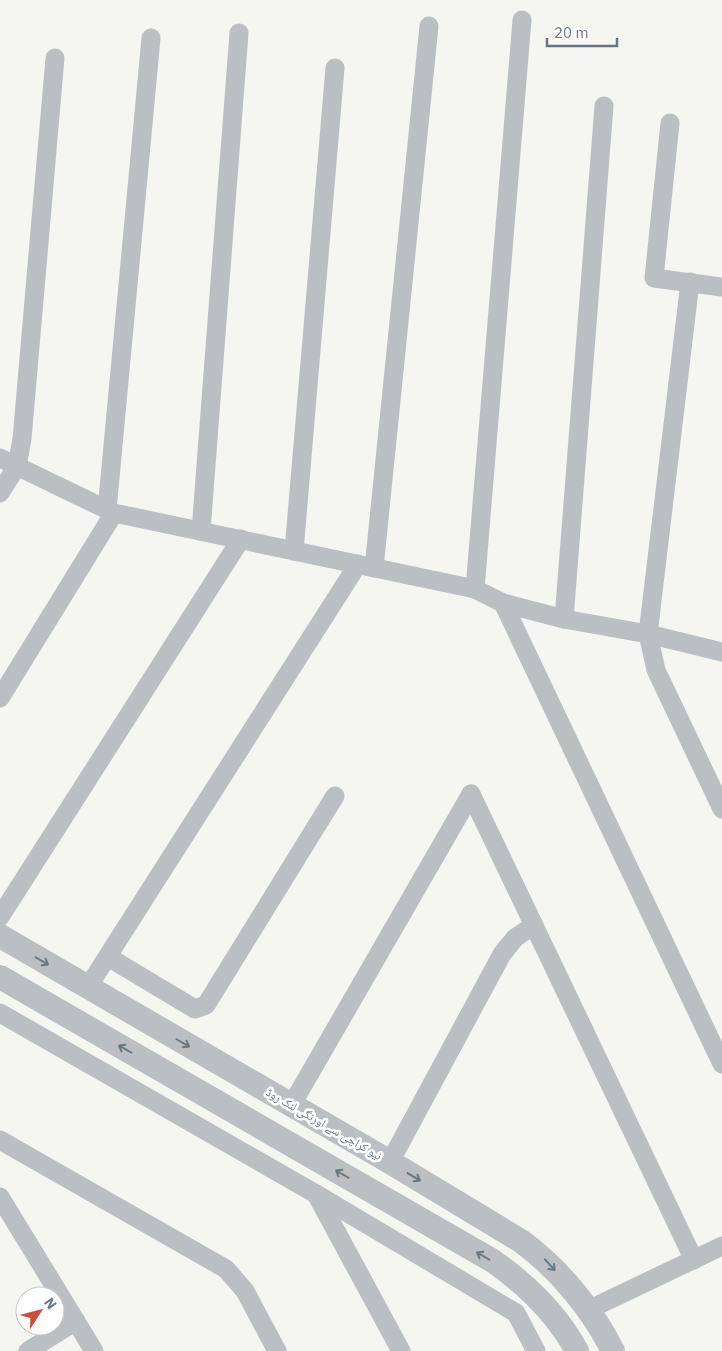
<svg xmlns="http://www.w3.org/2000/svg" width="722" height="1351" viewBox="0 0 722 1351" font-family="'IBM Plex Sans','Noto Naskh Arabic',sans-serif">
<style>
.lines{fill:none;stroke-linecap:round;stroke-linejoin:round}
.minor{stroke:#bbbfc2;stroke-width:19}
.tertiary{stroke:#bbbfc2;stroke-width:24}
.oneway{stroke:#68777f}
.labels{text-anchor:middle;stroke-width:5;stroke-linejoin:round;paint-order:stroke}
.street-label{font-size:12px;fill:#68777f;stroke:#fff}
</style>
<rect width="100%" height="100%" fill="#f5f5f2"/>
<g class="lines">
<g class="minor">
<polyline points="670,123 654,278 722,287"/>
<polyline points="690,282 648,634 656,670 722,809"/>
<polyline points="0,458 114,513 475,589 503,603 564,619 648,634 722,652"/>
<polyline points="0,493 17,466 22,439 55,58"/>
<polyline points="107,510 151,38"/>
<polyline points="201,531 239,33"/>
<polyline points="294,551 335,68"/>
<polyline points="374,568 429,26"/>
<polyline points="475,589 522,20"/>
<polyline points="503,603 722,1064"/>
<polyline points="564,619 604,106"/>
<polyline points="0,698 114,513"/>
<polyline points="471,794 694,1260"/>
<polyline points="0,917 241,539"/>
<polyline points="108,957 195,1009 206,1005 335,796"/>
<polyline points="88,987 358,564"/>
<polyline points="0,1013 316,1194 401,1351"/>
<polyline points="291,1106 471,794"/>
<polyline points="0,1140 226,1269 245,1291 277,1351"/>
<polyline points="390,1162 502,954 515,938 534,925"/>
<polyline points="316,1194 516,1313 536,1351"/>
<polyline points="0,1197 94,1351"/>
<polyline points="588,1310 722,1246"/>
<polyline points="28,1351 76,1321"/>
</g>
<g class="tertiary">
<path d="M 0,936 L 390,1162 L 521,1241 C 559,1269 592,1309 613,1351"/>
<path d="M 0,977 L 493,1261 C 527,1285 557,1314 577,1351"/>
</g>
</g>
<defs><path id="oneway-shaft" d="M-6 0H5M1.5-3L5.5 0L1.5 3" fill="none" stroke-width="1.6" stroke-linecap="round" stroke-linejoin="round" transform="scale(1.25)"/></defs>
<g class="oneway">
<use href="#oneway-shaft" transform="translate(42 961) rotate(30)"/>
<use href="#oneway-shaft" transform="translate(183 1043) rotate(30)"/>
<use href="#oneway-shaft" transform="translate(125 1049) rotate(-150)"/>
<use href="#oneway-shaft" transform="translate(342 1174) rotate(-150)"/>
<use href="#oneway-shaft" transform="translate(414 1177) rotate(31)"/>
<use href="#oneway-shaft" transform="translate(483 1256) rotate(-150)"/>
<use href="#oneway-shaft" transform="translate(550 1265) rotate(48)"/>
</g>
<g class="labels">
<g class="street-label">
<text transform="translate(324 1124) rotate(30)" y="4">نیو کراچی سے اورنگی لنک روڈ</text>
</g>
</g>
<g transform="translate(40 1311) rotate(54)"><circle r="24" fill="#ffffff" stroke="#c3c9cc"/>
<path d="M0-4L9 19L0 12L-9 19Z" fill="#cd4f3a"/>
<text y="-8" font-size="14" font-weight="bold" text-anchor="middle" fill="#68777f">N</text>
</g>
<path d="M547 38v8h70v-8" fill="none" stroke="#68777f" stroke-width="2.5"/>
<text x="554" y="38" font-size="15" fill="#68777f" stroke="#ffffff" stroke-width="4" paint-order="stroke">20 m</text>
</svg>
